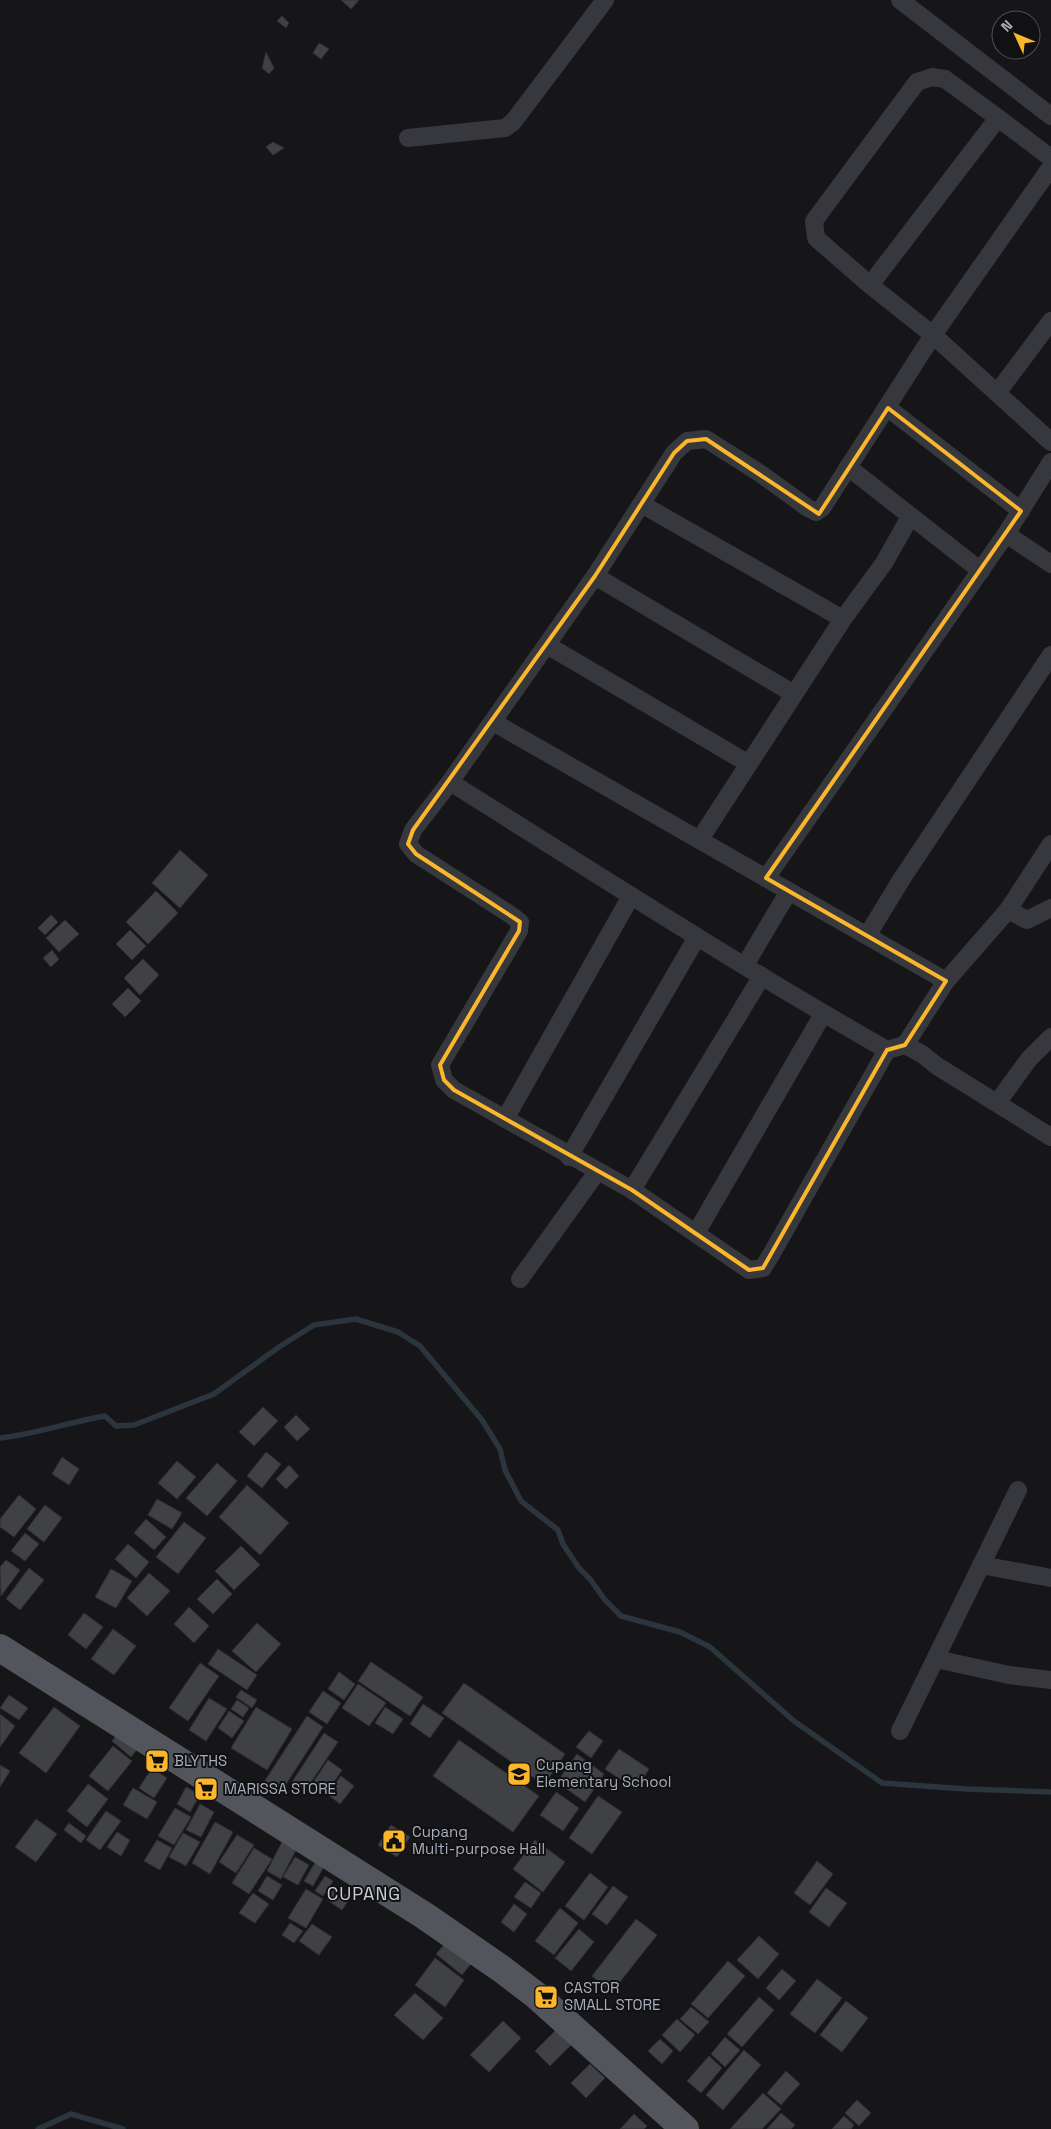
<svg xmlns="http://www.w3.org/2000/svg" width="1051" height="2129" viewBox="0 0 1051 2129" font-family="'Space Grotesk',sans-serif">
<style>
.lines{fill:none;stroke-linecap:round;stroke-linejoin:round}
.stream{stroke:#2b353d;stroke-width:5.5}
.building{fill:#404145;stroke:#303034}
.minor{stroke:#37383d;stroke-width:18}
.primary{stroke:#53555c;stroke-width:28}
.marked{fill:none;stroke:#fbb62b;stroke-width:4;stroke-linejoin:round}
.labels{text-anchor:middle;stroke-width:4;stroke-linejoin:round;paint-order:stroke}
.poi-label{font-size:15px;fill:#a7adb9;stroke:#111113;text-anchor:start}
.quarter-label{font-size:18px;letter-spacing:1px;fill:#c8ccd4;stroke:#111113}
</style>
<rect width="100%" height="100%" fill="#161618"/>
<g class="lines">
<g class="stream">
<path d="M 0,1438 C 36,1434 69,1422 105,1416 L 116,1426 L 134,1425 L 214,1394 L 279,1347 L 314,1325 L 356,1319 L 398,1332 L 420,1346 L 482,1420 L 500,1449 L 505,1470 L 521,1501 L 558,1530 L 563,1544 L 579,1568 L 590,1579 L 605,1600 L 621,1616 L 680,1632 L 710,1647 L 794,1721 L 882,1783 L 966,1789 L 1051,1792"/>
<polyline points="38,2129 71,2114 123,2129"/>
</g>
</g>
<g class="building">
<polygon points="341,0 359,0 351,9"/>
<polygon points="282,16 289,23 286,28 277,21"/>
<polygon points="319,43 329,49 321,59 313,53"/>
<polygon points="266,52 274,68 269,74 262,68"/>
<polygon points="273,142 284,148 273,155 266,147"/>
<polygon points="180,850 208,875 180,908 152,883"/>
<polygon points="156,891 178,913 148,944 126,922"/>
<polygon points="51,915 58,922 45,935 38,928"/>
<polygon points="65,920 79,934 59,952 46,938"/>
<polygon points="130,930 146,946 132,960 116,944"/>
<polygon points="52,950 59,959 51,967 43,958"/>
<polygon points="143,959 159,975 140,995 124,978"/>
<polygon points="128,988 141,1001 125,1017 112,1004"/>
<polygon points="263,1407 278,1421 254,1446 239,1432"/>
<polygon points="296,1415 310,1429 297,1441 284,1427"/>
<polygon points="266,1452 281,1464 262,1488 247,1476"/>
<polygon points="62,1457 79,1469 69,1485 52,1474"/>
<polygon points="177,1461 196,1477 177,1499 158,1483"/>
<polygon points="217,1463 237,1481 207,1516 186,1498"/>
<polygon points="289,1465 299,1476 286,1489 276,1479"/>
<polygon points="247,1485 289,1523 260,1555 219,1517"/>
<polygon points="19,1495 36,1509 14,1537 0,1527 0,1519"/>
<polygon points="157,1499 182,1513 172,1529 148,1515"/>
<polygon points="45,1505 62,1518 44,1542 27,1529"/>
<polygon points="146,1519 166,1537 154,1550 134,1533"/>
<polygon points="184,1522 206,1538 178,1574 156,1557"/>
<polygon points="25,1533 39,1544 25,1561 11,1551"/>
<polygon points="128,1544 149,1562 136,1578 115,1559"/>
<polygon points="241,1546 260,1565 234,1590 215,1571"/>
<polygon points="6,1560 20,1570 1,1596 0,1567"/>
<polygon points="29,1568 44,1580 20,1610 6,1599"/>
<polygon points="111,1569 132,1581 116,1608 95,1597"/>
<polygon points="149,1573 170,1591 147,1616 127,1598"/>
<polygon points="217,1579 232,1594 213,1614 197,1599"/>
<polygon points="189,1607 209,1626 194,1643 174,1624"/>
<polygon points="84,1613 103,1627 86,1649 68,1635"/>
<polygon points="257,1623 281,1644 256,1672 232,1651"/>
<polygon points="113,1629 136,1646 114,1675 91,1659"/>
<polygon points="218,1649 257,1675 247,1690 208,1664"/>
<polygon points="371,1662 423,1697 410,1716 358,1681"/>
<polygon points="200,1663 219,1676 188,1721 169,1708"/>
<polygon points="339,1672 355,1684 344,1700 328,1689"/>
<polygon points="464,1683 565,1754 544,1785 442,1713"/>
<polygon points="358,1684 386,1703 369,1726 342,1708"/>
<polygon points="241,1690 257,1700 252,1708 236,1697"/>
<polygon points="323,1691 341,1703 327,1724 309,1712"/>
<polygon points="9,1695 28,1708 19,1720 0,1708"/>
<polygon points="209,1698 227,1709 206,1741 189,1730"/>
<polygon points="237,1700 249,1708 243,1717 231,1709"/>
<polygon points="423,1704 444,1718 430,1738 410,1724"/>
<polygon points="54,1707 80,1726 46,1773 19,1753"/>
<polygon points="256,1707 292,1729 267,1770 231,1748"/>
<polygon points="385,1707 403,1719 393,1734 375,1723"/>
<polygon points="229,1711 244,1721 232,1738 218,1728"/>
<polygon points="0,1714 15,1726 0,1747"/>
<polygon points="307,1716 323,1727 281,1792 264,1782"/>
<polygon points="122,1728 142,1743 131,1757 112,1741"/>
<polygon points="589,1731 603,1741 591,1758 576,1747"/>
<polygon points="324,1733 338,1742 305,1791 292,1782"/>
<polygon points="459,1740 539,1796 513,1832 433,1776"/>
<polygon points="113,1746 132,1761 108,1791 89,1776"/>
<polygon points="619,1749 649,1769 636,1790 605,1769"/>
<polygon points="577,1754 604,1774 585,1802 557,1782"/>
<polygon points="328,1760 342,1770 328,1791 314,1781"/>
<polygon points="0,1765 10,1771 0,1787"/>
<polygon points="152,1768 167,1778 154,1798 139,1788"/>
<polygon points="341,1776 354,1786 340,1804 327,1794"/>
<polygon points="88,1784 108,1799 87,1827 67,1811"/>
<polygon points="186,1787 200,1795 190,1812 177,1804"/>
<polygon points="133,1788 157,1802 147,1819 123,1805"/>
<polygon points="556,1792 579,1808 563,1831 540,1815"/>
<polygon points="598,1796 622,1812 592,1854 569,1838"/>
<polygon points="200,1804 214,1812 201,1837 186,1830"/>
<polygon points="175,1808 191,1817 174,1845 158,1836"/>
<polygon points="106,1811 121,1821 100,1850 86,1840"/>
<polygon points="36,1819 57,1834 36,1862 15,1847"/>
<polygon points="215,1822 233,1832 210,1874 192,1863"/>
<polygon points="69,1823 86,1836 81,1843 64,1830"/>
<polygon points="391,1825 410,1837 397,1857 378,1845"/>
<polygon points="117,1832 130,1840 121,1856 107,1847"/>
<polygon points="183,1833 200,1842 186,1866 169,1857"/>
<polygon points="237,1835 254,1845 236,1873 219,1862"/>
<polygon points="157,1840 172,1848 160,1870 144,1861"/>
<polygon points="535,1840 565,1862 543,1892 513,1869"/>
<polygon points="282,1842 296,1850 281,1879 267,1871"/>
<polygon points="254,1848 272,1859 249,1894 232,1883"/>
<polygon points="295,1857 309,1865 298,1885 283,1877"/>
<polygon points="318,1858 326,1863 313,1886 304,1881"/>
<polygon points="817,1861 833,1874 810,1905 794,1893"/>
<polygon points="590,1873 608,1887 584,1920 565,1906"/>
<polygon points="267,1876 282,1885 273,1900 258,1891"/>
<polygon points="325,1876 333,1881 323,1896 315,1891"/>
<polygon points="525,1882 541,1893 531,1908 514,1897"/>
<polygon points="613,1886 628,1897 607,1925 592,1914"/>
<polygon points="334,1888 350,1898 342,1910 327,1900"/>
<polygon points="826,1888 847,1903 829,1927 809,1912"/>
<polygon points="306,1889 323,1899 306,1928 288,1918"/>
<polygon points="253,1893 269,1904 255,1923 239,1913"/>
<polygon points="514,1904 527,1914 514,1932 501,1922"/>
<polygon points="560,1908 578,1923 554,1955 535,1941"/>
<polygon points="636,1919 657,1935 612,1992 592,1976"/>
<polygon points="290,1923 303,1931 294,1943 282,1935"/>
<polygon points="312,1924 332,1937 319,1955 299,1941"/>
<polygon points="579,1929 594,1942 571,1971 555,1958"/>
<polygon points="759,1936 779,1954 758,1979 737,1960"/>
<polygon points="450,1938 475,1959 462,1975 436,1954"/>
<polygon points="435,1958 464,1980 445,2007 415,1985"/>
<polygon points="728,1961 745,1976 708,2018 691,2004"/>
<polygon points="782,1969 796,1981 779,2000 766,1988"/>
<polygon points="817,1979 842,1998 815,2033 790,2014"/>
<polygon points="415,1993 443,2018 423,2040 394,2015"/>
<polygon points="759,1997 774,2010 742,2047 727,2034"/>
<polygon points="846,2001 868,2018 842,2052 820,2035"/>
<polygon points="691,2007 709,2022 698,2034 680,2019"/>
<polygon points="677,2019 695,2035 680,2052 662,2035"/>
<polygon points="503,2021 521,2038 489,2072 470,2055"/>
<polygon points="558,2028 573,2043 550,2066 535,2051"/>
<polygon points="725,2037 740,2050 725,2067 711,2054"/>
<polygon points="660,2039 673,2051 662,2064 648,2051"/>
<polygon points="744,2050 761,2065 723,2110 706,2095"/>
<polygon points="709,2056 722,2068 701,2093 687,2081"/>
<polygon points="590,2064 605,2078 586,2098 571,2083"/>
<polygon points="786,2071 800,2084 781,2105 767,2093"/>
<polygon points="763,2093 781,2109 762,2129 730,2129"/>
<polygon points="857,2100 871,2113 859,2126 845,2113"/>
<polygon points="781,2113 795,2125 791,2129 767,2129"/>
<polygon points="634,2114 647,2126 644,2129 620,2129"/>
<polygon points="844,2116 854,2125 851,2129 832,2129"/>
</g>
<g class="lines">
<g class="minor">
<polyline points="900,0 1051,116"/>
<polyline points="408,138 505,128 513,122 605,0"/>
<polyline points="1051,158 998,118 870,285 933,335 1051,442"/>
<polyline points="870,285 816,238 814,221 917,82 932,77 945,79 998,118"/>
<polyline points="997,393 1051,321"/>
<polyline points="888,408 1021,511"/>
<polyline points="848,467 981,571"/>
<polyline points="643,505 843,619"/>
<polyline points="1006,534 1051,564"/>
<polyline points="595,576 794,694"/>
<polyline points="547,645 749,764"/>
<polyline points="493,722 946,981"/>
<path d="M 450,782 C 595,873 738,965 887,1050 L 905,1045 L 922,1054 L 937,1066 L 1051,1137"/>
<polyline points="700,839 843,619 884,563 910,517"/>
<polyline points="766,878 1006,534 1051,462"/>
<polyline points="1008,910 1027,920 1051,908"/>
<polyline points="867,936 901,880 1051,655"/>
<polyline points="745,965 789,891"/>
<polyline points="905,1045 946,981 1008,910 1051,844"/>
<polyline points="887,1050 772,1253 763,1268 749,1270 632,1190 454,1090 444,1080 440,1065 519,931 520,922 511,915 416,854 408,844 413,830 450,782 595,576 674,453 687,441 706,439 761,474 808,508 816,512 822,508 933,335 1051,167"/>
<polyline points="997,1103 1029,1059 1051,1037"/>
<polyline points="505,1119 631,896"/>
<polyline points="569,1157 697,937"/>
<polyline points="632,1190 762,976"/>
<polyline points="696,1233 823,1014"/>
<polyline points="520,1279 597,1172"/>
<polyline points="981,1565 1051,1578"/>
<polyline points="936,1659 1009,1675 1051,1680"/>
<polyline points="900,1731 1018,1490"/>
</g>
<polyline class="primary" points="0,1648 425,1916 503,1970 537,1996 685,2129"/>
</g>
<path class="marked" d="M 888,408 L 1021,511 L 766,878 L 946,981 L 905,1045 L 887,1050 L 763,1268 L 749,1270 L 632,1190 L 454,1090 L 444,1080 L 440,1065 L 519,931 L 520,922 L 416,854 L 408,844 L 413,830 L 595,576 L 674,453 L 687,441 L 706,439 L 819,514 Z"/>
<defs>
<g id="supermarket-square" transform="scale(1.25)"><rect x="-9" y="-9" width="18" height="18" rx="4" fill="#fbb62b" stroke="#111113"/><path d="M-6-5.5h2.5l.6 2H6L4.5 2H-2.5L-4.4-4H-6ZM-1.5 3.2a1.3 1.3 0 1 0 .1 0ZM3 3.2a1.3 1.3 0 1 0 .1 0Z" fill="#111"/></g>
<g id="school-square" transform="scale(1.25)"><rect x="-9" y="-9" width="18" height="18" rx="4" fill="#fbb62b" stroke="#111113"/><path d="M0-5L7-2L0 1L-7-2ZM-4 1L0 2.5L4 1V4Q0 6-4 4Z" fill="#111"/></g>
<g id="civic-square" transform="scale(1.25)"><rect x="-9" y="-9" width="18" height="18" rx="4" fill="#fbb62b" stroke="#111113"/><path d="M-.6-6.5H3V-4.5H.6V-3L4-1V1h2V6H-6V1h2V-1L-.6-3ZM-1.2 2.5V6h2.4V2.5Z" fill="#111"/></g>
</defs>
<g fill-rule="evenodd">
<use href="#supermarket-square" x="157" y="1761"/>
<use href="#school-square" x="519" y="1774"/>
<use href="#supermarket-square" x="206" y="1789"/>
<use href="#civic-square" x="394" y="1841"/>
<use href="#supermarket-square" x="546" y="1997"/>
</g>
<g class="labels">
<g class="poi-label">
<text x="174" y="1766">BLYTHS</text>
<text x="536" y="1770">Cupang<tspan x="536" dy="17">Elementary School</tspan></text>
<text x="224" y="1794">MARISSA STORE</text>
<text x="412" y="1837">Cupang<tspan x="412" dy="17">Multi-purpose Hall</tspan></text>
<text x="564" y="1993">CASTOR<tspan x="564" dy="17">SMALL STORE</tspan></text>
</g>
<g class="quarter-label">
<text x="364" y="1900">CUPANG</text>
</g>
</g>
<g transform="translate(1016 35) rotate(314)"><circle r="24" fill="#111113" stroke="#4d4f55"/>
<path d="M0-4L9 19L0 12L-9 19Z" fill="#fbb62b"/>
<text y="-8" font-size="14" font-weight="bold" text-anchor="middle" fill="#a7adb9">N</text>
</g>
</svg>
